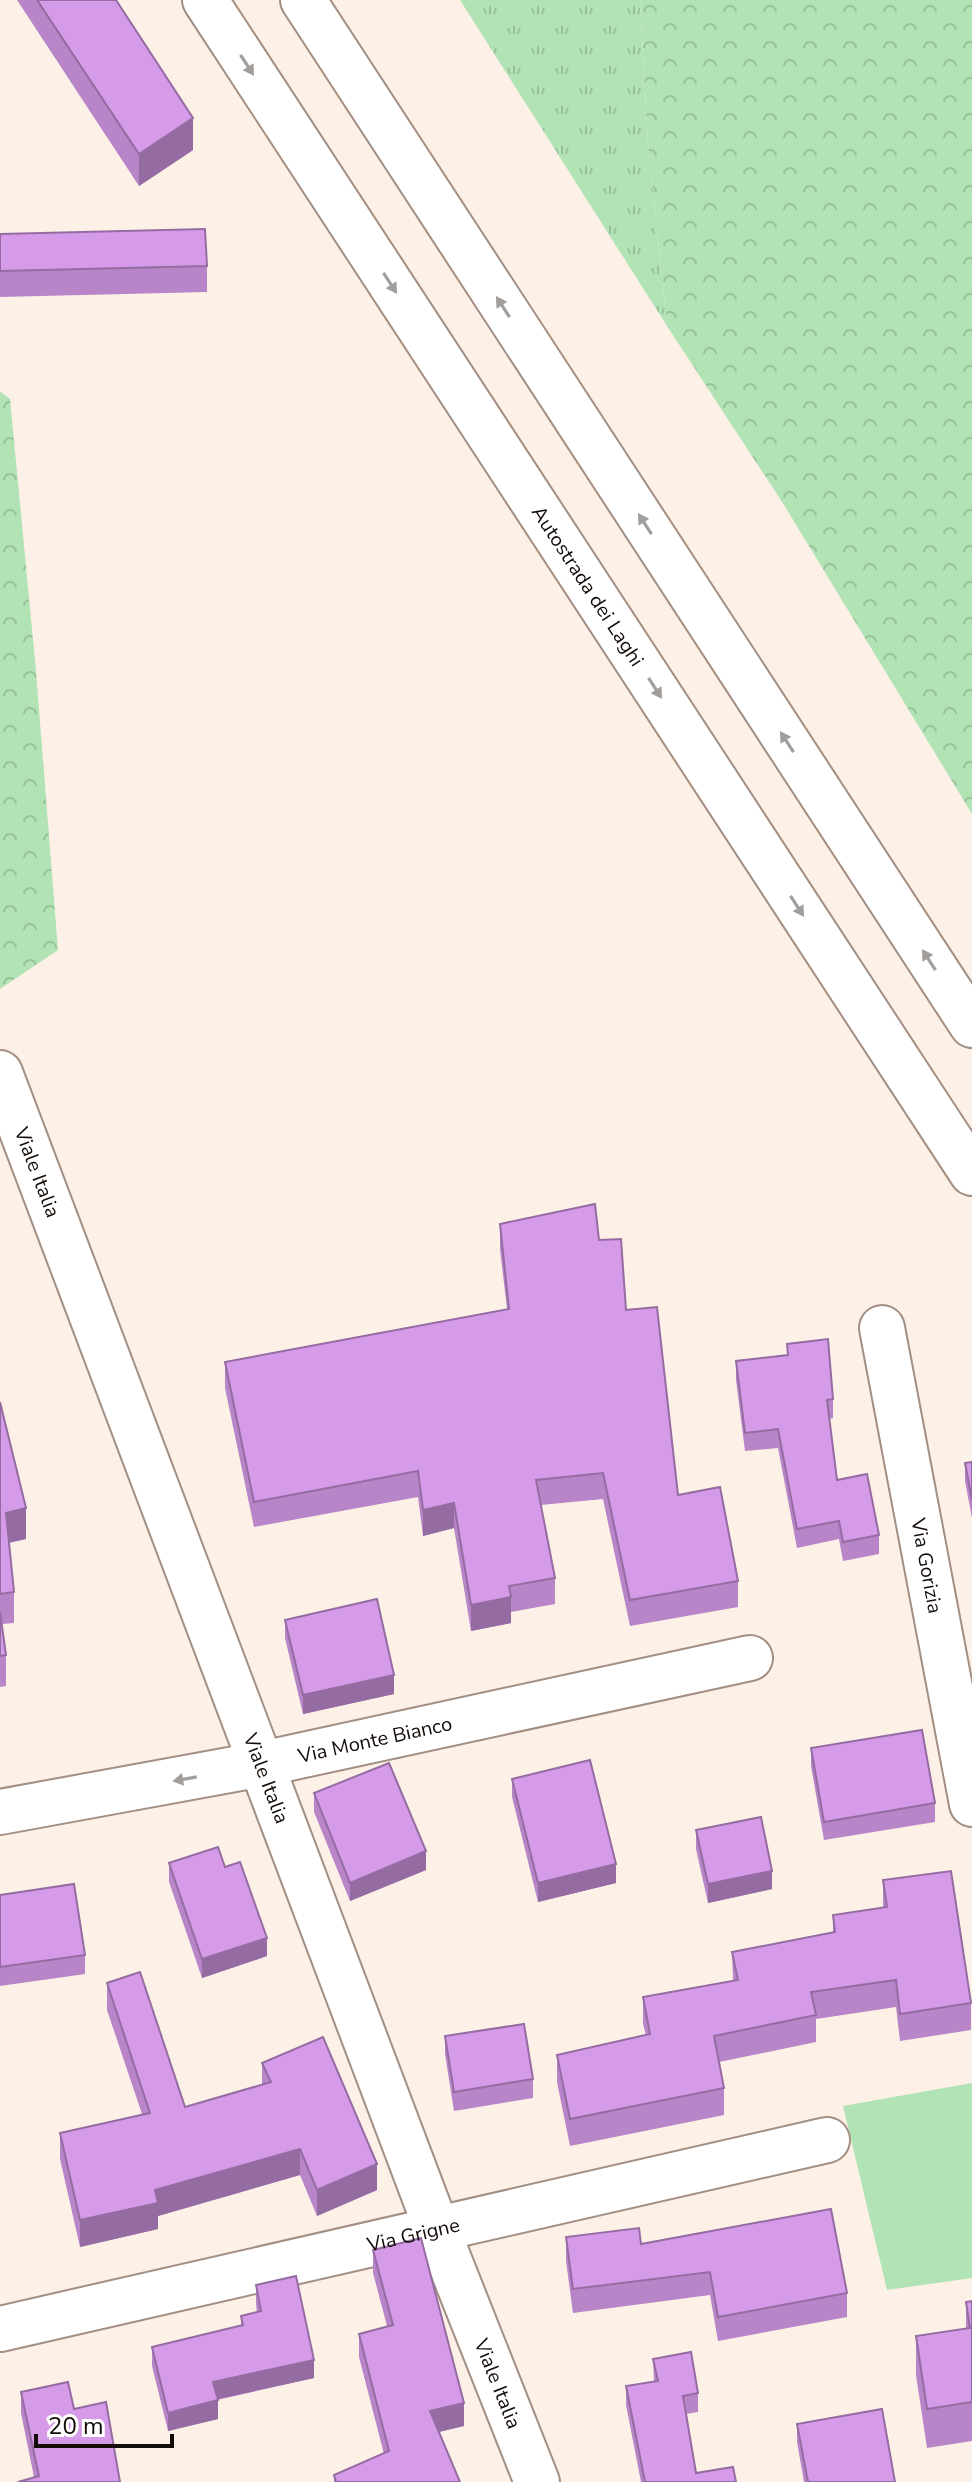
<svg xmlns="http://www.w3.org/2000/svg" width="972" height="2482" viewBox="0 0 972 2482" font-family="'Nunito Sans',sans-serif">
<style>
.grass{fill:url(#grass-tufts)}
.forest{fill:url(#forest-crowns)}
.green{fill:#b2e3b5}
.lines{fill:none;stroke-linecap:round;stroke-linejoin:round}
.minor-casing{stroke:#a38f82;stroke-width:48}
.motorway-casing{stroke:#a38f82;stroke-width:48}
.minor{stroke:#fff;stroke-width:44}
.motorway{stroke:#fff;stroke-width:44}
.wall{fill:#b785c8}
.shaded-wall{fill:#956ca2}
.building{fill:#d59be8;stroke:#956ca2;stroke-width:2}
.oneway{fill:#a19e9c}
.labels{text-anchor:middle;stroke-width:8;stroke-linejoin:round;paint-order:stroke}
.street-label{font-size:20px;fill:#130c08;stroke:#fff}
</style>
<defs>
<pattern id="grass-tufts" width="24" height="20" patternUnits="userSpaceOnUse" patternTransform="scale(2)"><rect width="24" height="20" fill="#b2e3b5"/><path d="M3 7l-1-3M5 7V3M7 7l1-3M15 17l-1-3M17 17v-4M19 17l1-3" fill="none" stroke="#98c29a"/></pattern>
<pattern id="forest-crowns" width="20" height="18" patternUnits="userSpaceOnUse" patternTransform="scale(2)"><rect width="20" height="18" fill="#b2e3b5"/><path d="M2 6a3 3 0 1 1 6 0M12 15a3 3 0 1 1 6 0" fill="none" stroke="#98c29a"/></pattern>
</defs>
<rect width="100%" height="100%" fill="#fdf0e7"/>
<polygon class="grass" points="460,0 640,0 648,143 667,326"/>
<g class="forest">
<polygon points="640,0 972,0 972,814 784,505 667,326 648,143"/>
<polygon points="0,391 10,399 36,671 58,950 0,989"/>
</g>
<polygon class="green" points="972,2083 972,2278 887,2290 843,2106"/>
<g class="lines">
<g class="minor-casing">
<g id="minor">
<path id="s1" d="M 0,1073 L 436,2227 L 537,2482"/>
<path id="s2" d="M 882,1328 L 972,1804"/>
<path id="s3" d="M 0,1812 L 262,1764 L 750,1658"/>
<path id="s4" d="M 0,2329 L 827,2140"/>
</g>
</g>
<g class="motorway-casing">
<g id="motorway">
<path id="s5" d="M 205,0 L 972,1173"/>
<polyline points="303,0 972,1025"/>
</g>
</g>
<use href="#minor" class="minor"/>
<use href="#motorway" class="motorway"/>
</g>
<g class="wall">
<polygon points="17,0 116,0 193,150 139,186"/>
<polygon points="0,234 207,266 207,292 0,297"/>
<polygon points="500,1224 599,1240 626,1310 678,1495 738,1581 738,1607 630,1626 603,1499 541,1505 555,1578 555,1604 511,1612 511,1623 471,1631 454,1528 423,1536 418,1497 254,1527 225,1388 225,1362 507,1309 500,1249"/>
<polygon points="787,1344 833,1399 833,1418 829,1419 837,1480 879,1535 879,1554 843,1561 839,1539 797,1548 778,1448 745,1451 736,1380 736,1361 787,1355"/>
<polygon points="0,1402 26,1539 9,1543 14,1592 14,1623 2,1624 6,1655 6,1686 0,1687"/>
<polygon points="972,1462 972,1518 965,1481 965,1463"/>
<polygon points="285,1620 394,1694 303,1714 285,1638"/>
<polygon points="811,1748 935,1803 935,1822 824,1840 811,1766"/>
<polygon points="512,1779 616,1883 538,1902 512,1797"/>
<polygon points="314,1793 426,1870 350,1901 314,1812"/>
<polygon points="696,1830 772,1889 708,1903 696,1849"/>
<polygon points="169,1863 225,1867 267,1956 202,1978 169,1882"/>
<polygon points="883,1880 971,2003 971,2030 900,2041 896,2007 816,2019 816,2042 719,2062 724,2088 724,2115 570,2146 557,2082 557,2055 646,2035 643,2024 643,1997 733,1981 732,1952 833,1933 833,1915 883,1908"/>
<polygon points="0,1895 85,1955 85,1974 0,1986"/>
<polygon points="107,1983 185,2107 262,2085 262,2063 377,2190 317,2216 300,2175 158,2216 158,2229 80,2247 60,2159 60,2133 142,2114 107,2010"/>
<polygon points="445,2036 533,2079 533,2098 454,2111 445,2054"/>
<polygon points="566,2237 641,2244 847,2293 847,2317 718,2341 710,2295 573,2313 566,2261"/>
<polygon points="373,2250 464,2426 439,2432 460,2482 334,2482 334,2475 384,2454 359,2357 359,2334 387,2326 373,2273"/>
<polygon points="256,2285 314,2378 217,2400 218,2419 168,2431 152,2366 152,2347 241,2326 241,2316 257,2312 256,2304"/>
<polygon points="972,2301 972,2441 927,2448 916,2375 916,2336 966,2329 966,2302"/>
<polygon points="653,2359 698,2393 698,2412 686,2414 696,2473 736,2482 641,2482 626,2405 626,2386 654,2382"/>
<polygon points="21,2392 74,2409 120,2482 34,2477 21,2413"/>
<polygon points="797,2424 895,2482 804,2482 797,2442"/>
</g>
<g class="shaded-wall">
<polygon points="193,118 193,150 139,186 139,154"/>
<polygon points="454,1503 454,1528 423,1536 423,1510"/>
<polygon points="26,1508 26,1539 6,1543 6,1513"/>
<polygon points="511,1597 511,1623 471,1631 471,1605"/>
<polygon points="394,1675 394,1694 303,1714 303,1695"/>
<polygon points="426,1851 426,1870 350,1901 350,1883"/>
<polygon points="616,1864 616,1883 538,1902 538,1883"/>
<polygon points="772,1871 772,1889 708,1903 708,1884"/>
<polygon points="267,1938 267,1956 202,1978 202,1959"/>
<polygon points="300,2149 300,2175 158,2216 158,2229 80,2247 80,2220 155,2190"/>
<polygon points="377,2164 377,2190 317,2216 317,2190"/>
<polygon points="314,2360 314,2378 213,2400 213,2382"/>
<polygon points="218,2400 218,2419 168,2431 168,2413"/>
<polygon points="464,2403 464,2426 430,2434 430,2411"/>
</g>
<g class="building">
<polygon points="37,0 116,0 193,118 139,154"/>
<polygon points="205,229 207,266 0,271 0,234"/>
<polygon points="595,1204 599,1240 621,1239 626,1310 657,1307 678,1495 720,1487 738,1581 630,1600 603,1473 536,1480 555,1578 509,1586 511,1597 471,1605 454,1503 423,1510 418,1471 254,1502 225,1362 509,1309 500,1224"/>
<polygon points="828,1339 833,1399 827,1400 837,1480 867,1474 879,1535 843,1542 839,1521 797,1529 778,1429 745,1433 736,1361 788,1355 787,1344"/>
<polygon points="0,1402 26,1508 6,1513 14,1592 0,1594"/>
<polygon points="972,1462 972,1500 965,1463"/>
<polygon points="377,1599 394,1675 303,1695 285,1620"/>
<polygon points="0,1612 6,1655 0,1656"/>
<polygon points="922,1730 935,1803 824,1822 811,1748"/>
<polygon points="590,1760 616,1864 538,1883 512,1779"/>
<polygon points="389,1763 426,1851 350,1883 314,1793"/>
<polygon points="761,1817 772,1871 708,1884 696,1830"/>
<polygon points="218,1847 225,1867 240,1862 267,1938 202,1959 169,1863"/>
<polygon points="951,1871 971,2003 900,2014 896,1980 811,1992 816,2015 714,2036 724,2088 570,2119 557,2055 650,2034 643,1997 738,1980 732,1952 835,1932 833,1915 887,1907 883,1880"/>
<polygon points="74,1884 85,1955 0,1967 0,1895"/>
<polygon points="140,1972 185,2107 271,2082 262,2063 323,2037 377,2164 317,2190 300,2149 155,2190 158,2203 80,2220 60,2133 150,2113 107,1983"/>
<polygon points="524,2024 533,2079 454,2092 445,2036"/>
<polygon points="831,2209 847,2293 718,2317 710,2272 573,2289 566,2237 639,2228 641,2244"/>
<polygon points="421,2238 464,2403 430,2411 460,2482 336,2482 334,2475 389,2451 359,2334 393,2325 373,2250"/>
<polygon points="296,2276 314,2360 213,2382 218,2400 168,2413 152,2347 243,2325 241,2316 261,2311 256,2285"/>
<polygon points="972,2301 972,2402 927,2409 916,2336 970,2328 966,2302"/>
<polygon points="691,2352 698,2393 683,2396 696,2473 733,2467 736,2482 645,2482 626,2386 658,2381 653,2359"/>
<polygon points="68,2382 74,2409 106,2402 120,2482 18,2482 39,2476 21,2392"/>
<polygon points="882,2409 895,2482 808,2482 797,2424"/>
</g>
<defs><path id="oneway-solid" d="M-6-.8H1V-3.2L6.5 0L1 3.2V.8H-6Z" transform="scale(2)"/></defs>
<g class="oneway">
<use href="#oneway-solid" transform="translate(247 65) rotate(57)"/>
<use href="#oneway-solid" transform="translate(390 283) rotate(57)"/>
<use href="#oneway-solid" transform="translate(503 307) rotate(-123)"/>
<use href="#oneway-solid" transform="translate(645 524) rotate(-123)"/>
<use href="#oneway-solid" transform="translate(655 688) rotate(57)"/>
<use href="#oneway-solid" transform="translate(787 742) rotate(-123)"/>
<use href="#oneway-solid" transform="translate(797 906) rotate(57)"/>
<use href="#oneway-solid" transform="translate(929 960) rotate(-123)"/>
<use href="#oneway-solid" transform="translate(185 1779) rotate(170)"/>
</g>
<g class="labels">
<g class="street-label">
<text dy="7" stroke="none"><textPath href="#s5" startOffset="700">Autostrada dei Laghi</textPath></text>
<text dy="7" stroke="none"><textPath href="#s1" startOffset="106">Viale Italia</textPath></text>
<text dy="7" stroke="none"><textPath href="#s2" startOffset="242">Via Gorizia</textPath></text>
<text dy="7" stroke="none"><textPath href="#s3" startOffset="382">Via Monte Bianco</textPath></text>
<text dy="7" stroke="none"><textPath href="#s1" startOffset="754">Viale Italia</textPath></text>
<text dy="7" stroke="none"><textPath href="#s4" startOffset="424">Via Grigne</textPath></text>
<text dy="7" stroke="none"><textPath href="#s1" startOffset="1402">Viale Italia</textPath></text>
</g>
</g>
<path d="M36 2434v12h136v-12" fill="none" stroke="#130c08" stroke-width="4"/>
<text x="48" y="2434" font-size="24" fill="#130c08" stroke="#ffffff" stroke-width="6" paint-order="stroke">20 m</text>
</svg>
